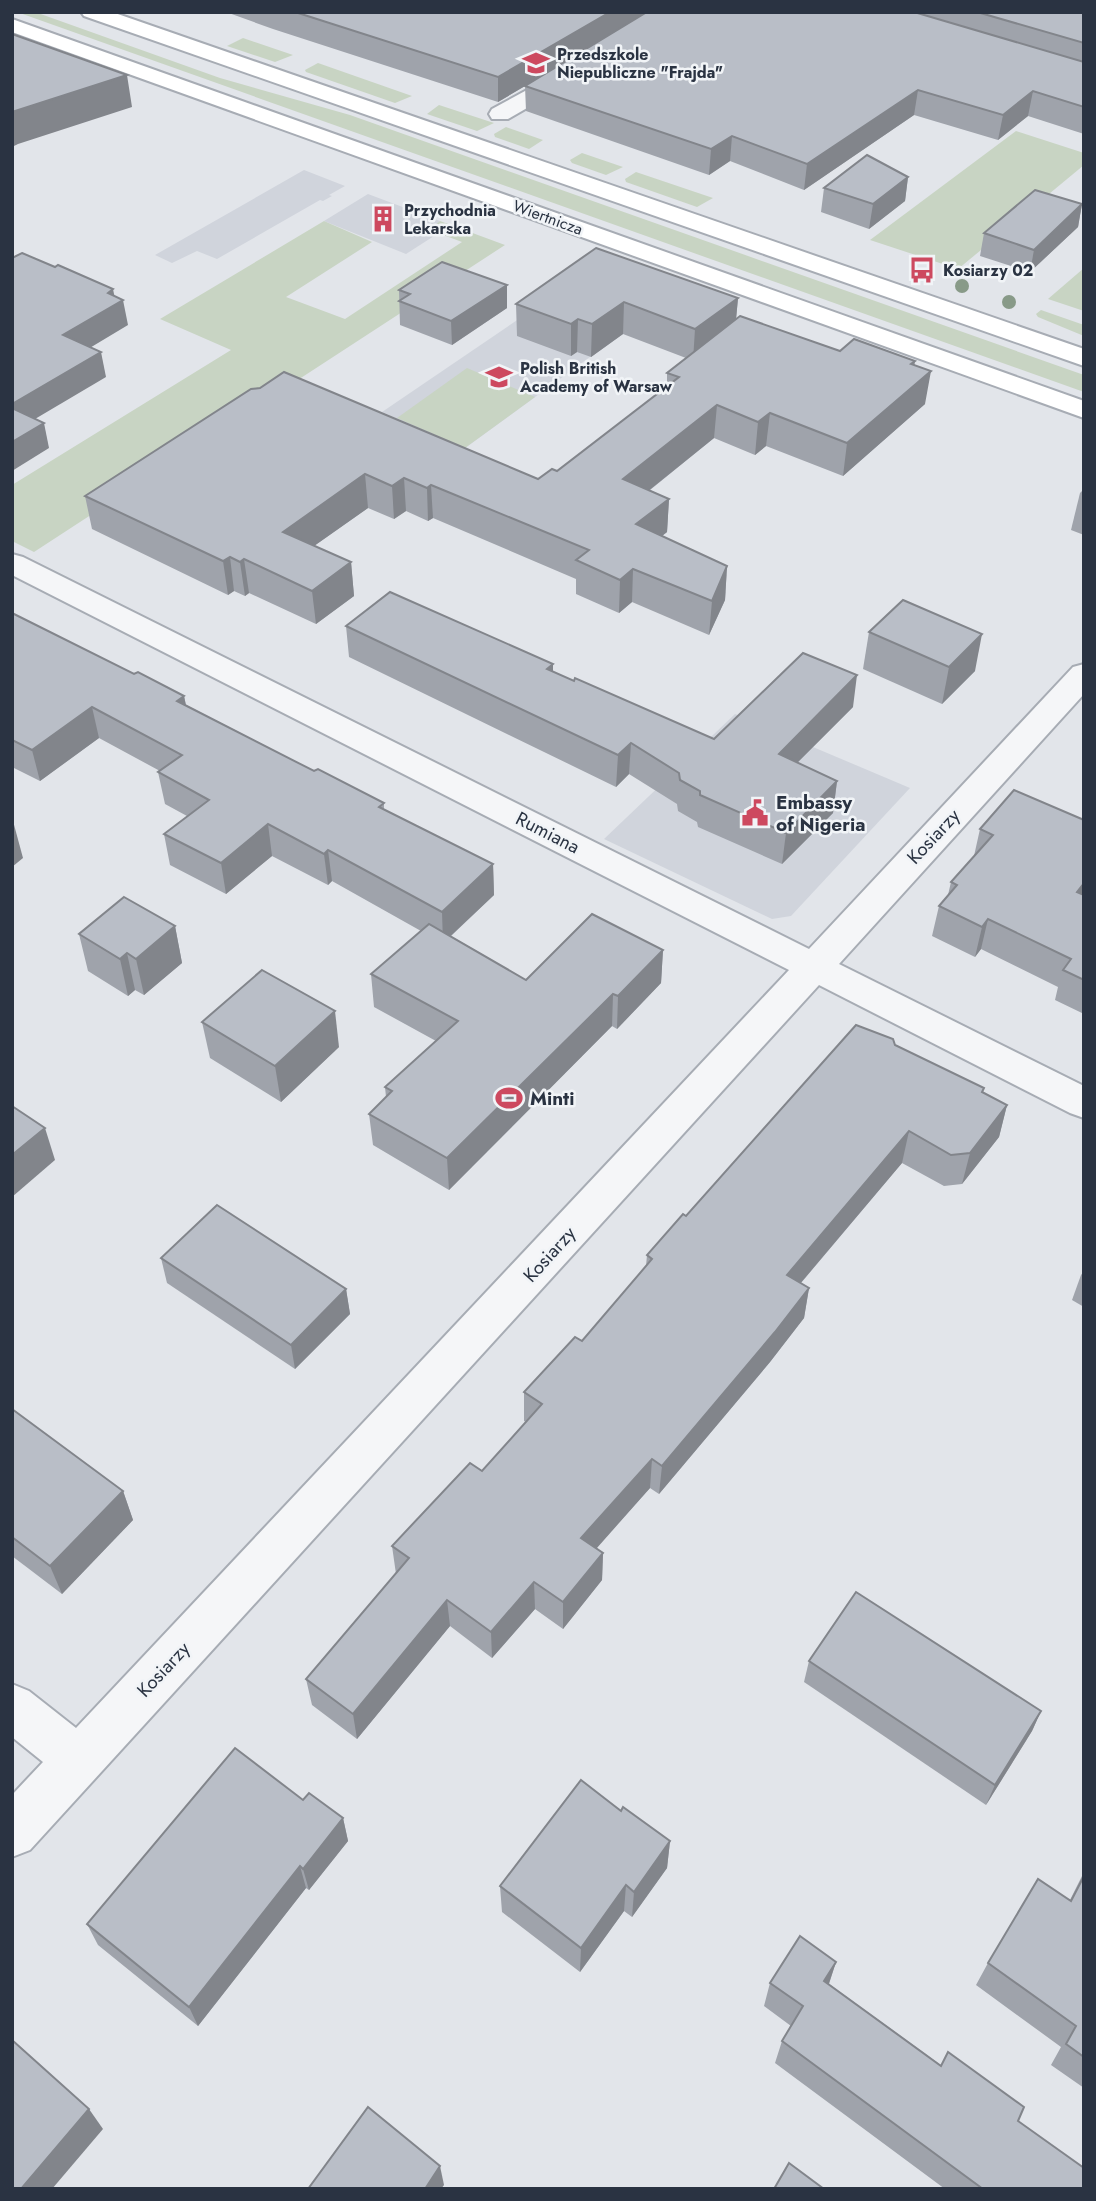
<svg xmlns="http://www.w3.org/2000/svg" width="1096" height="2201" viewBox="0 0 1096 2201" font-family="Jost,sans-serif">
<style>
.built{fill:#d0d4dc}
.green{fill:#c8d4c3}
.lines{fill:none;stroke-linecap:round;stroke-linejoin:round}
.street-casing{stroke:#a7acb4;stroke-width:4}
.secondary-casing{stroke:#a7acb4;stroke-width:4}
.street{fill:#f5f6f8;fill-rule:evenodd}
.secondary{fill:#fff;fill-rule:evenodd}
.tree{fill:#889a88}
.wall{fill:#9fa3ab}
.shaded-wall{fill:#82858b}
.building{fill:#b9bec7;stroke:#82858b;stroke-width:2}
.labels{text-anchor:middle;stroke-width:5;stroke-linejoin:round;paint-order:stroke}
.far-poi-label{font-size:16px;font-weight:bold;fill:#2a3342;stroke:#f1f4f7;text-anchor:start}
.far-street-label{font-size:16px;fill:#2a3342;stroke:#f1f4f7}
.poi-label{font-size:19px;font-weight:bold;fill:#2a3342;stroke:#f1f4f7;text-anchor:start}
.street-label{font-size:19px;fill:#2a3342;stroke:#f1f4f7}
</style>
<rect width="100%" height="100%" fill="#e2e5ea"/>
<g class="built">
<polygon points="304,170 345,186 329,195 332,196 323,201 320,200 217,259 197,251 172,263 155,255"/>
<polygon points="368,194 440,221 432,232 434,236 406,254 324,221"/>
<polygon points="585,274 664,303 465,448 382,412"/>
<polygon points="735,714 910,788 791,916 772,919 604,839"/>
</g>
<g class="green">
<polygon points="17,12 35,12 220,78 350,115 1084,375 1084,392"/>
<polygon points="243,38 293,55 275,62 227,46"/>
<polygon points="318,63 412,96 395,103 306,72 305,70"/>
<polygon points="439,105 494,123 477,131 427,114"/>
<polygon points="506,127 543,140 529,149 495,137 494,134"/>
<polygon points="1016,131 1084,153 1084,165 958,269 870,240"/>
<polygon points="582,153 623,167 606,175 572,163 570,160"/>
<polygon points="636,172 713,198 697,207 626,182 625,179"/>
<polygon points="324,221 372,242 286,297 345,319 462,242 438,233 434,236 433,227 440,221 505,245 34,552 12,541 12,485 231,350 160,319"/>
<polygon points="1084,268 1084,311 1048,299"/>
<polygon points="1041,310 1084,325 1084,336 1038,317 1036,314"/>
<polygon points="467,368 535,397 465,448 397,418"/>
</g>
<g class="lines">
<g class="street-casing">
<g id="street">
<polygon points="571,66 579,68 582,73 579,78 508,119 492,119 489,114 492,109"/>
<polygon points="12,554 23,557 809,949 1073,667 1084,664 1084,694 839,964 1084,1086 1084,1118 1070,1113 819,985 30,1850 12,1857 12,1795 43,1762 12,1737 12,1684 29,1691 76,1728 789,970 12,575"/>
</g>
</g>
<g class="secondary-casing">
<g id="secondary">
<polygon points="81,12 112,12 1084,349 1084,366 84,16"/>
<polygon points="12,19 1084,401 1084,418 12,32"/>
</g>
</g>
<use href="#street" class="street"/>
<use href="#secondary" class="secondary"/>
</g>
<g class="tree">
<circle cx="962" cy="286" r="7"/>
<circle cx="1009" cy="302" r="7"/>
</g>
<g class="wall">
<polygon points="226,12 1084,12 1084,134 1028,116 998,140 914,115 804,190 730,161 709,175 526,111 525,86 498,102 273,29"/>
<polygon points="908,177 905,201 869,229 821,212 824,188"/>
<polygon points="1082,204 1078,227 1030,272 980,256 984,233"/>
<polygon points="507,285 507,308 452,345 400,325 399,290"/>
<polygon points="738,298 736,319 840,351 914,365 925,404 843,476 766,446 755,455 714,438 650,490 669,499 667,532 662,536 727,566 725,600 709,635 632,602 619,613 576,594 576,579 433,518 428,521 406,511 394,519 368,508 314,546 351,562 354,596 316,624 249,593 245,596 234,591 228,595 92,529 85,496 251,389 538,479 557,471 667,387 667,373 686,358 623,334 591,357 577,352 571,356 517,336 516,304"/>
<polygon points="1084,489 1084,535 1071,530 1080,493"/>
<polygon points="12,613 134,674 184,696 186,705 314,771 384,803 384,810 493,864 494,895 451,936 526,980 663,950 661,983 617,1029 612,1026 449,1190 373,1145 369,1114 386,1097 385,1087 436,1041 374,1007 371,974 421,931 332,881 328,885 272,856 226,894 170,865 164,834 187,816 165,804 158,772 160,771 99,738 40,781 12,767"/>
<polygon points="346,626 553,664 553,672 714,739 853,707 797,763 837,781 833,813 782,864 698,827 697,822 678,811 677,804 629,774 616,787 349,657"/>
<polygon points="869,632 975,671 942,704 863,669"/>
<polygon points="1084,820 1084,1014 1055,1000 1058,987 981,949 975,957 932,936 939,906 948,895 951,882 974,856 980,829"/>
<polygon points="175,926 182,963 144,995 135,990 128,996 88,971 79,934"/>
<polygon points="202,1022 339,1047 281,1102 210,1058"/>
<polygon points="895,1045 1007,1105 999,1137 962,1184 944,1186 902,1163 801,1283 809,1288 804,1318 770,1362 659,1494 650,1488 596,1548 603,1553 602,1580 563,1629 535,1609 492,1658 450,1626 357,1739 312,1705 306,1679 396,1574 392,1546 482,1471 526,1422 524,1421 524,1392 582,1341 646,1266 647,1255 686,1216"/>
<polygon points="161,1258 346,1289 350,1314 295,1369 167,1283"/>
<polygon points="1084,1271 1084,1307 1072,1300 1081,1275"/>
<polygon points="12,1409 123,1491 133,1520 62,1594 12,1556"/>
<polygon points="809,1661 1041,1711 1032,1731 986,1805 804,1682"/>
<polygon points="303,1800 343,1818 348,1841 309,1890 306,1888 198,2026 98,1945 87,1924"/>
<polygon points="621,1811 670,1841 667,1868 632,1917 624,1911 580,1972 502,1912 500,1886"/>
<polygon points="1084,1872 1084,2088 1051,2065 1061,2047 976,1985 988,1963 1070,1900"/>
<polygon points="836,1962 829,1984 1018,2121 1084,2189 945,2189 775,2063 782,2041 791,2026 764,2006 770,1983"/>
</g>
<g class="shaded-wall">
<polygon points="610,12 651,12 498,102 498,77"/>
<polygon points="127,75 132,107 18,144 12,147 12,112"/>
<polygon points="918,90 914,115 804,190 807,164"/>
<polygon points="1033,91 1028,116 998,140 1003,115"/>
<polygon points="732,136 730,161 709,175 711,149"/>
<polygon points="908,177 905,201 869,229 873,204"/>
<polygon points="1082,204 1078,227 1030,272 1034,250"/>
<polygon points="507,285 507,308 452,345 451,321"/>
<polygon points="113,289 116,304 123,300 128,325 68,361 63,335 108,293"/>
<polygon points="738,298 735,330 693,361 695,329"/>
<polygon points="624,302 623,334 591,357 592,324"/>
<polygon points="578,319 577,352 571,356 571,324"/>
<polygon points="101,352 106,377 13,432 12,427 12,404"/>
<polygon points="915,361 911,388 931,371 925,404 843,476 847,443"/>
<polygon points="717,405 714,438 622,512 623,479"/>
<polygon points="770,413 766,446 755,455 758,422"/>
<polygon points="44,423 49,448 12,471 12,442"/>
<polygon points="365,474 368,508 287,565 283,532"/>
<polygon points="404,478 406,511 394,519 392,486"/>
<polygon points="431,485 433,518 428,521 427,488"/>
<polygon points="669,499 667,532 634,558 636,524"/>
<polygon points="230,557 234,591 228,595 223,561"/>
<polygon points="244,559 249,593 245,596 240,562"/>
<polygon points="351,562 354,596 316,624 312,591"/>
<polygon points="727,566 725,600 709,635 712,601"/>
<polygon points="633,569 632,602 619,613 620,580"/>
<polygon points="982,634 975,671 942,704 949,667"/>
<polygon points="553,664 553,695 547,669"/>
<polygon points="857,675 853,707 775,785 779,754"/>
<polygon points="184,696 190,727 177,701"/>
<polygon points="92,707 99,738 40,781 32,750"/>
<polygon points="631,743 629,774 616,787 618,755"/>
<polygon points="837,781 833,813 782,864 786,833"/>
<polygon points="13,821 23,858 12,867 12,822"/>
<polygon points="268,824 272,856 226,894 221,863"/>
<polygon points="328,850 332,881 328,885 324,854"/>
<polygon points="493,864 494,895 443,943 442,912"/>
<polygon points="1084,883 1084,903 1077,892"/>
<polygon points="988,919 981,949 975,957 982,927"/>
<polygon points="175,926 182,963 144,995 136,959"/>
<polygon points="663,950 661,983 617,1029 618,996"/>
<polygon points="127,953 135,990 128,996 120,959"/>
<polygon points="613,994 612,1026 449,1190 447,1158"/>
<polygon points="335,1011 339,1047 281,1102 275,1066"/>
<polygon points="1007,1105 999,1137 962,1184 970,1153"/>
<polygon points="45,1128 55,1160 12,1197 12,1155"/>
<polygon points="909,1131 902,1163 782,1305 787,1275"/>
<polygon points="809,1288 804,1318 770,1362 659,1494 662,1466"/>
<polygon points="346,1289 350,1314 295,1369 291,1345"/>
<polygon points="652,1459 650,1488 581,1566 581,1538"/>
<polygon points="123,1491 133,1520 62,1594 50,1566"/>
<polygon points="603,1553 602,1580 563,1629 563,1602"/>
<polygon points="534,1582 535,1609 492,1658 491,1632"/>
<polygon points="447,1600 450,1626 357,1739 353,1714"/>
<polygon points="1041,1711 1032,1731 986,1805 995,1785"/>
<polygon points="343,1818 348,1841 309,1890 303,1869"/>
<polygon points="670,1841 667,1868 632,1917 634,1892"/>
<polygon points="300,1866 306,1888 198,2026 189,2007"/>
<polygon points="626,1885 624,1911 580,1972 581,1948"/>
<polygon points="836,1962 828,1986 824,1981"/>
<polygon points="89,2109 103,2129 52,2189 21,2189"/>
<polygon points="440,2166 444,2185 441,2189 425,2189"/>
</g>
<g class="building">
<polygon points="295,12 610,12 498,77"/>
<polygon points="647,12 914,12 1084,62 1084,107 1033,91 1003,115 918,90 807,164 732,136 711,149 525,86"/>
<polygon points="977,12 1084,12 1084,43"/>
<polygon points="12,34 127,75 12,112"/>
<polygon points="867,155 908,177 873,204 824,188"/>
<polygon points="1035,190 1082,204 1034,250 984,233"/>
<polygon points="596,248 738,298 695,329 624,302 592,324 578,319 571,324 516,304"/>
<polygon points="22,253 55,267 58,265 113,289 108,293 123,300 63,335 101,352 12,404 12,258"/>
<polygon points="442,262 507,285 451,321 399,301 410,294 399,290"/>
<polygon points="740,316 840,351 854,339 915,361 911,364 931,371 847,443 770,413 758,422 717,405 623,479 669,499 636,524 727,566 712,601 633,569 620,580 576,560 589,550 431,485 427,488 404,478 392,486 365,474 283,532 351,562 312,591 244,559 240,562 230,557 223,561 85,496 251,389 260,388 284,372 538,479 552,469 557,471 679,377 667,373"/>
<polygon points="12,408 44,423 12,442"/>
<polygon points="390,592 553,664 547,669 574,681 575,678 714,739 803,653 857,675 779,754 837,781 786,833 700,795 700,791 680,780 679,773 631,743 618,755 346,626"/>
<polygon points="903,600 982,634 949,667 869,632"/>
<polygon points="12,613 134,674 138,672 184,696 177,701 314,771 318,769 384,803 379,807 493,864 442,912 328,850 324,854 268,824 221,863 164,834 209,800 158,772 182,755 92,707 32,750 12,740"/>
<polygon points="1014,790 1084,820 1084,883 1077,892 1084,895 1084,980 1063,970 1071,959 988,919 982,927 939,906 957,885 951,882 993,835 980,829"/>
<polygon points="124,897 175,926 136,959 127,953 120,959 79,934"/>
<polygon points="592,914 663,950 618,996 613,994 447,1158 369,1114 392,1091 385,1087 458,1021 371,974 429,924 526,980"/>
<polygon points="262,970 335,1011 275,1066 202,1022"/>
<polygon points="856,1025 893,1039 895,1045 984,1088 982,1092 1007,1105 970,1153 951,1155 909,1131 787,1275 809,1288 775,1332 662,1466 652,1459 581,1538 603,1553 563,1602 534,1582 491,1632 447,1600 353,1714 306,1679 409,1558 392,1546 470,1463 482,1471 542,1404 524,1392 575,1337 582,1341 652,1259 647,1255 683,1214 686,1216"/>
<polygon points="12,1106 45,1128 12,1155"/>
<polygon points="217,1205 346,1289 291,1345 161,1258"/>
<polygon points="12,1409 123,1491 50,1566 12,1537"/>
<polygon points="856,1592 1041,1711 995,1785 809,1661"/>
<polygon points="235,1748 303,1800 309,1793 343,1818 303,1869 300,1866 189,2007 87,1924"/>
<polygon points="581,1780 621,1811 623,1807 670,1841 634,1892 626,1885 581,1948 500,1886"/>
<polygon points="1084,1876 1084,2057 1066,2044 1076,2026 988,1963 1038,1879 1071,1901"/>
<polygon points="800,1936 836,1962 824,1981 941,2066 948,2052 1024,2107 1018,2121 1084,2168 1084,2189 983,2189 782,2041 803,2006 770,1983"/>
<polygon points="12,2040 89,2109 21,2189 12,2189"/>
<polygon points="368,2107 440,2166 425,2189 308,2189"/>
<polygon points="789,2163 824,2189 774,2189"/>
</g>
<defs>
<g id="school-bare" transform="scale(2.1)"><path d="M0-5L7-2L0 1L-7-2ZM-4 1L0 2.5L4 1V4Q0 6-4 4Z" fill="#cd495f" stroke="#f1f4f7" stroke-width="2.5" paint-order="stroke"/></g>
<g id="building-bare" transform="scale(2.1)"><path d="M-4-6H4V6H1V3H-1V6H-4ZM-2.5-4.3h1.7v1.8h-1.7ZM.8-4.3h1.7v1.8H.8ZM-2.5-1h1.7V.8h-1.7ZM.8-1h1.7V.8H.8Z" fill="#cd495f" stroke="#f1f4f7" stroke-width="2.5" paint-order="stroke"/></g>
<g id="bus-bare" transform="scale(2.1)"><path d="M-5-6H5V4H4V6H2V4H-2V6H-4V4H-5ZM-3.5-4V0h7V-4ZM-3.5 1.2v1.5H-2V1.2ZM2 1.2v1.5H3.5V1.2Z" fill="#cd495f" stroke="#f1f4f7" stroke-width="2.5" paint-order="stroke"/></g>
<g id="civic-bare" transform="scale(2.1)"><path d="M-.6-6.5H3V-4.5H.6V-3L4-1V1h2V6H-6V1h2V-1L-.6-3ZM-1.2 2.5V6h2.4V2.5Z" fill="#cd495f" stroke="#f1f4f7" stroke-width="2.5" paint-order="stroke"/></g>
<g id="stadium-bare" transform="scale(2.1)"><path d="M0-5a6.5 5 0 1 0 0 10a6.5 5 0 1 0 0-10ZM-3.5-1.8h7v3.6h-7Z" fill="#cd495f" stroke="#f1f4f7" stroke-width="2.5" paint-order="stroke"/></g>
</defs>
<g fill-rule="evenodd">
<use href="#school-bare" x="536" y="63"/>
<use href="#building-bare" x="383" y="219"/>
<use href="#bus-bare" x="922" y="270"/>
<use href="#school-bare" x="499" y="377"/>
<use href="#civic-bare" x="755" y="813"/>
<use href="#stadium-bare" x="509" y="1098"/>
</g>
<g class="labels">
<g class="far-poi-label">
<text x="557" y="60">Przedszkole<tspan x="557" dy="18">Niepubliczne "Frajda"</tspan></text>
<text x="404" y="216">Przychodnia<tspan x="404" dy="18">Lekarska</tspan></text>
<text x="943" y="276">Kosiarzy 02</text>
<text x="520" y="374">Polish British<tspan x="520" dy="18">Academy of Warsaw</tspan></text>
</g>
<g class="far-street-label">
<text transform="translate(548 217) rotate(20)" y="6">Wiertnicza</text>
</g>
<g class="poi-label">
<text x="776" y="809">Embassy<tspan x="776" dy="22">of Nigeria</tspan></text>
<text x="530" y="1105">Minti</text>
</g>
<g class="street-label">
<text transform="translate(548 832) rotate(27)" y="7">Rumiana</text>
<text transform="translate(933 836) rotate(-47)" y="7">Kosiarzy</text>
<text transform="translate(549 1254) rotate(-48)" y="7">Kosiarzy</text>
<text transform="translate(163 1669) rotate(-47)" y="7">Kosiarzy</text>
</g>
</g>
<rect width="1096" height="2201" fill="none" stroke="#2a3342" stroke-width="28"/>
</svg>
